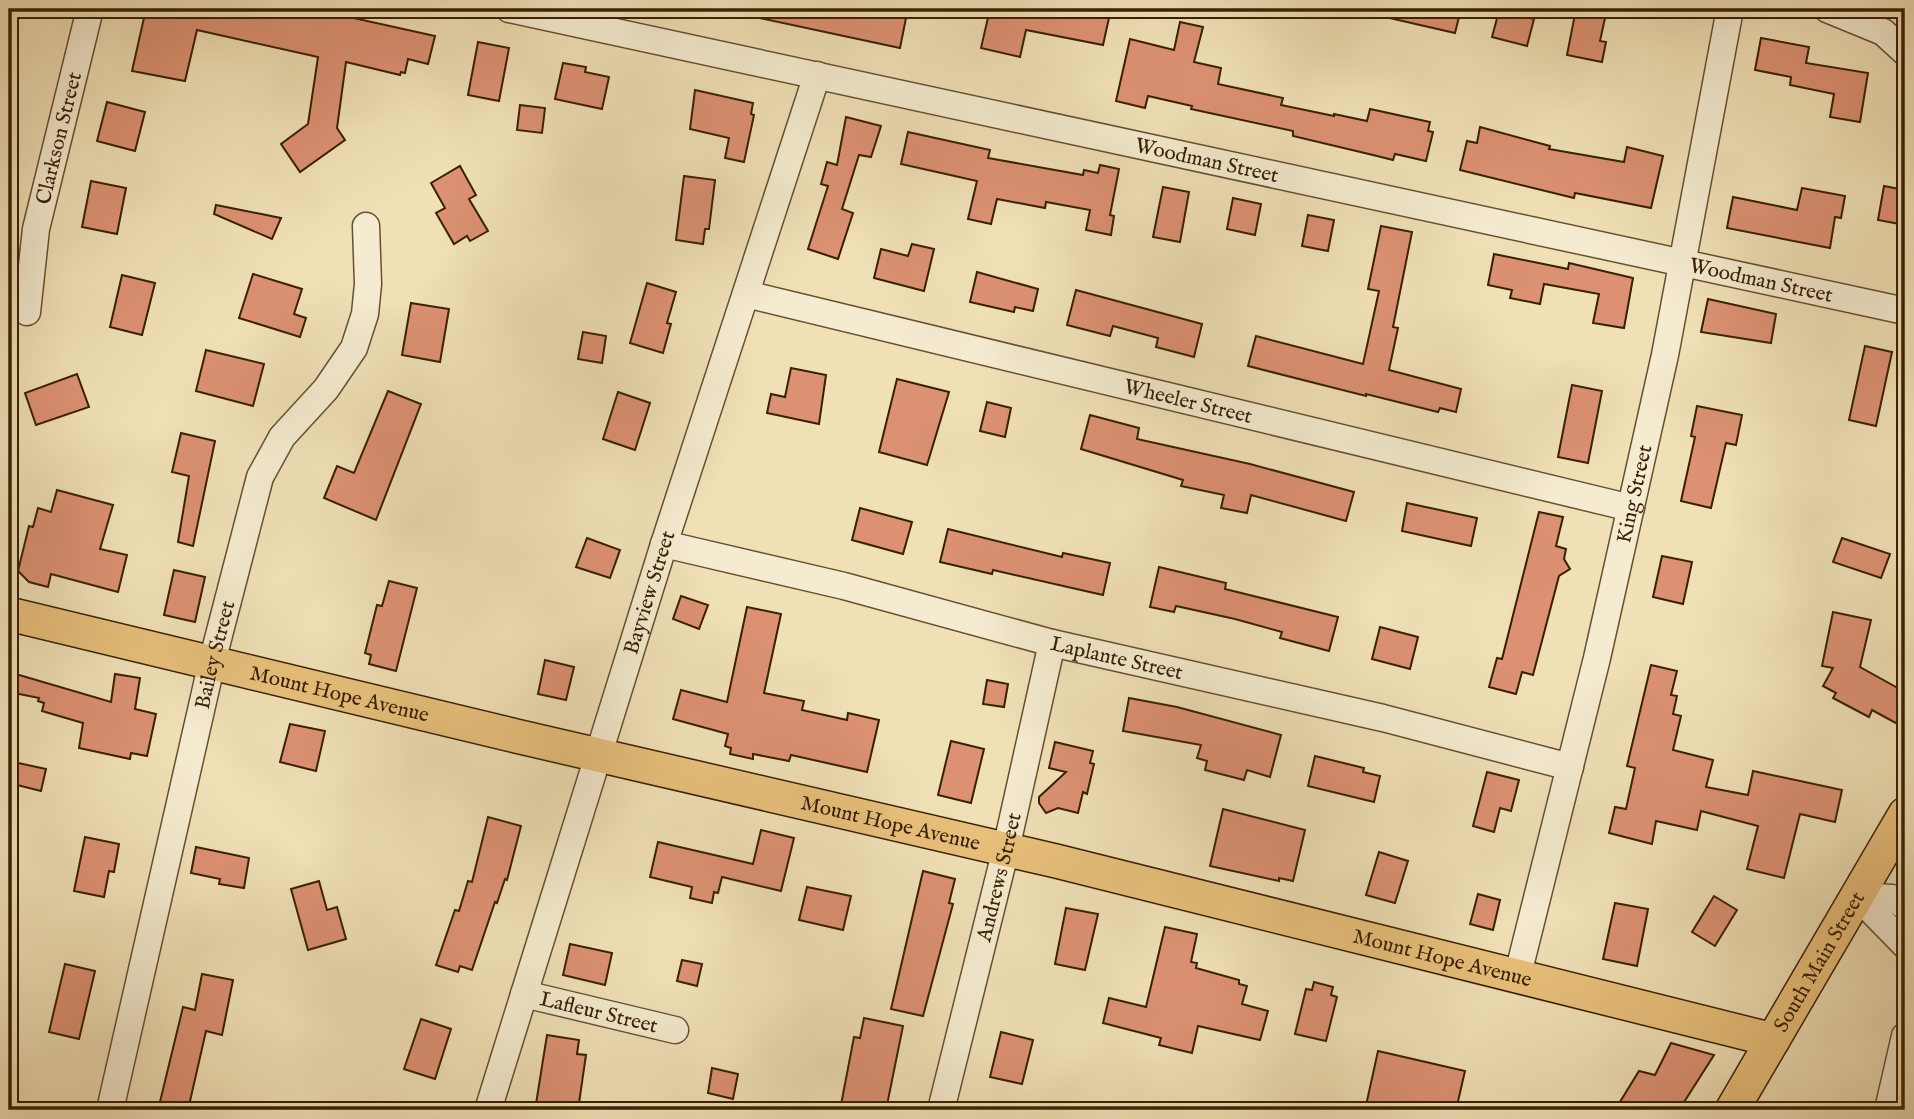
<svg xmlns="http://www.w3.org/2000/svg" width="1914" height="1119" viewBox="0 0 1914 1119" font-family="'IM FELL English',serif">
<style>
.building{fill:#dc9173;stroke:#382004;stroke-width:2}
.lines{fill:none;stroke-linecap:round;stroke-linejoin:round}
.minor-casing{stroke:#665030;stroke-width:29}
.major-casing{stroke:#382004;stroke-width:36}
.minor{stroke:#f5ebd0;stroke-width:26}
.major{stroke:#e8c07b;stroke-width:33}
.labels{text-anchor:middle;stroke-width:6;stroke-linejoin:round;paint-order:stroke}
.street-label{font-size:21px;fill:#382004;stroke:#f5ebd0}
</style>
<rect width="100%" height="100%" fill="#f0e0b6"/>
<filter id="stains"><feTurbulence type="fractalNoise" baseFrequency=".00286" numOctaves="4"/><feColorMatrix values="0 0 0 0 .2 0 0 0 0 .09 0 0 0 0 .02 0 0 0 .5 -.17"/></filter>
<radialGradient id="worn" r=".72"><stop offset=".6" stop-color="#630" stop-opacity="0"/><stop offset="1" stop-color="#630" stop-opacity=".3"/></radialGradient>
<g class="building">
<polygon points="146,9 313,9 435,36 428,64 408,59 405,73 401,72 400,75 346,62 337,128 345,140 300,172 281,144 308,124 318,57 197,30 185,81 132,71"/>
<polygon points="756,9 883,9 907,13 900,48 755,17"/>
<polygon points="990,9 1111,9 1103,45 1026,30 1020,57 981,48"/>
<polygon points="1386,9 1461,9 1455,33 1385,17"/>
<polygon points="1576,9 1607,9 1600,41 1606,42 1602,62 1567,55"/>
<polygon points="1499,11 1534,19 1527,46 1492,37"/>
<polygon points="1180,22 1203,27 1194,62 1221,68 1218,84 1283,98 1281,105 1334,116 1334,114 1367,121 1370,109 1430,122 1428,131 1433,132 1426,161 1395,154 1393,160 1373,155 1293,136 1293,131 1191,109 1192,106 1148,96 1145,108 1116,101 1130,39 1174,50"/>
<polygon points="1761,38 1809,47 1806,63 1868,73 1860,122 1830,117 1834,94 1790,85 1791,77 1755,70"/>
<polygon points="478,42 509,48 499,101 468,95"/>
<polygon points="563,63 586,67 585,72 609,77 602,109 555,99"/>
<polygon points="695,90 753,103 751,114 754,115 744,162 725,158 729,138 690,129"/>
<polygon points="107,102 145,112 135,151 97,141"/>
<polygon points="520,105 545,108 542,133 517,130"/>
<polygon points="846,117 881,126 871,157 859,155 842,209 853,213 838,259 808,249 828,186 821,184 827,162 837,165"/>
<polygon points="1480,127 1550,146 1549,149 1624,162 1627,147 1663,156 1651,208 1575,193 1574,198 1460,170 1467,141 1477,143"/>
<polygon points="908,132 990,150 988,158 1083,175 1084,170 1098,173 1100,165 1119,169 1110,215 1114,216 1111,235 1086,230 1090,210 1046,202 1045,208 997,199 991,224 968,219 977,181 901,164"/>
<polygon points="460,166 476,195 469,199 488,231 470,241 467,236 454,244 436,213 445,208 431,183"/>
<polygon points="684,176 715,180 709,229 705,229 703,244 676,240"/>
<polygon points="91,181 126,188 117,234 82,227"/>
<polygon points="1884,186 1905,190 1905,225 1878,220"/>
<polygon points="1163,187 1189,192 1180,242 1153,237"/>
<polygon points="1802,188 1845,196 1841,218 1835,217 1830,248 1727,228 1733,197 1797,210"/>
<polygon points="1233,198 1261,204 1255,235 1227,229"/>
<polygon points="216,205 281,218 272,239 214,214"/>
<polygon points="1308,215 1334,220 1328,251 1302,246"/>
<polygon points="1381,226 1412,232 1393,327 1398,328 1389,370 1461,389 1456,412 1440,408 1438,412 1366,394 1366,396 1248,366 1256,336 1363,364 1379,291 1368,289"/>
<polygon points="912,244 934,249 924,291 874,278 881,249 908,256"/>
<polygon points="1494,254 1568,269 1569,263 1633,278 1624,328 1593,323 1599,294 1544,284 1540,304 1510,298 1512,290 1488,285"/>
<polygon points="977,272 1038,289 1033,311 1015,307 1014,312 970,302"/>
<polygon points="253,274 302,289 294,314 306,318 300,337 239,318"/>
<polygon points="122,275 155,283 142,335 110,327"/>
<polygon points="647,283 676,292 667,323 671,324 663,353 630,343"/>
<polygon points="1076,290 1202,324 1194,357 1156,347 1158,338 1113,326 1110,336 1067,325"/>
<polygon points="1708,299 1776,314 1771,343 1701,332"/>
<polygon points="411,303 449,309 440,362 402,355"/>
<polygon points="583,332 606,336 602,363 578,359"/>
<polygon points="1865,346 1892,352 1876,426 1849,420"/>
<polygon points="206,350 264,364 253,406 196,391"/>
<polygon points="791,368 826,375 819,424 767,413 771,394 785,397"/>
<polygon points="77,374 89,407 36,425 25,393"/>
<polygon points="897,379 949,392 927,465 879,452"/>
<polygon points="1572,385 1602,391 1588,463 1558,457"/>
<polygon points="388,391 421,404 376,520 324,498 337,466 354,473"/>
<polygon points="618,392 650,403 635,450 603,439"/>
<polygon points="987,402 1011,408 1005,437 980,431"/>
<polygon points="1697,406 1742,415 1736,445 1726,443 1711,508 1681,501 1695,437 1691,436"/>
<polygon points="1090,415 1139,428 1137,439 1250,464 1354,492 1346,521 1251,495 1247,513 1221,508 1224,495 1181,486 1183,480 1081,449"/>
<polygon points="181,433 215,441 193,546 178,542 189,476 172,472"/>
<polygon points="57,490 113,505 100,549 127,555 118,592 51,574 48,587 29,582 18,571 29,526 33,527 38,508 51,512"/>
<polygon points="1407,503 1477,518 1471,546 1402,531"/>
<polygon points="860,508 912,522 903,554 852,540"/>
<polygon points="1539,512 1563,517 1556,546 1566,549 1564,559 1570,569 1559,576 1533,675 1522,672 1516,694 1489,687 1497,658 1502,659"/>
<polygon points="948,529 1062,557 1063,553 1110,563 1103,595 993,570 992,574 940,562"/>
<polygon points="587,538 620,550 610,578 576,567"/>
<polygon points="1842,538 1890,554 1881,578 1833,562"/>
<polygon points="1662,556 1692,562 1683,604 1653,597"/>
<polygon points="1159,567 1226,583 1225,589 1338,617 1329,651 1280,638 1282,632 1235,619 1176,606 1174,612 1150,607"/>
<polygon points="174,570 205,577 195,622 164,615"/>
<polygon points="389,581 417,588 396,671 369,664 371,655 365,653 377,605 382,606"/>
<polygon points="681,596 708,605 699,629 673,619"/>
<polygon points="747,607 781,614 764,693 804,701 802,710 847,720 848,713 879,720 867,772 791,755 789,761 753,754 753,759 730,754 731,748 725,746 728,734 673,719 681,690 727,702"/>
<polygon points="1833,612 1871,620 1860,667 1905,692 1905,728 1872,710 1869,717 1833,698 1836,693 1823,686 1833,668 1822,666"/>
<polygon points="1380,627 1418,637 1410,669 1372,659"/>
<polygon points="545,660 574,667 566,700 538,694"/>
<polygon points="1651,665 1677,671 1671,695 1677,696 1673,714 1681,716 1673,750 1713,760 1706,787 1748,795 1753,771 1842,790 1835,822 1800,814 1784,878 1747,869 1758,826 1701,811 1697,830 1656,821 1652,844 1609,833 1615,807 1626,809 1635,768 1627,766"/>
<polygon points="9,672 111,702 115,674 140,678 135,709 156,714 147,756 131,753 130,759 79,748 83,723 42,711 44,703 38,701 39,698 9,692"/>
<polygon points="987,680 1008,684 1004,707 983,704"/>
<polygon points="1129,698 1177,707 1281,735 1270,777 1247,770 1244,780 1205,770 1207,761 1197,758 1201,745 1123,731"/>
<polygon points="290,724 325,731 316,771 280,762"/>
<polygon points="951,741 984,749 971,803 938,795"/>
<polygon points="1055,742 1093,751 1090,763 1094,764 1087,794 1083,792 1078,813 1058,808 1046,813 1039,803 1039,797 1066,772 1049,768"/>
<polygon points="1315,756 1364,768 1363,772 1380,776 1374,802 1308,786"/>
<polygon points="9,761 46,769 41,791 9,783"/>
<polygon points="1487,772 1519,780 1511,811 1500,808 1494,832 1473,826"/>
<polygon points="1223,809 1305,830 1293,881 1279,878 1279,881 1210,866"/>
<polygon points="488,817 521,826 507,880 505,879 497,903 495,902 472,970 460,966 458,972 436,965 455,910 459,911 468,881 472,882"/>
<polygon points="761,830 794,838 781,891 722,877 718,893 714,892 712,903 690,898 692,887 650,877 658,842 753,864"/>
<polygon points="85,837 119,844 114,872 109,871 104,897 74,891"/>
<polygon points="196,847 249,858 244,888 219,884 220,879 191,873"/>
<polygon points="1379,852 1408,861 1395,903 1366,895"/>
<polygon points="923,871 955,879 949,903 953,904 923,1016 891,1009"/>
<polygon points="319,881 327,910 337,907 346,939 308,950 291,889"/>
<polygon points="807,887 851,896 843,930 799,920"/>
<polygon points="1478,894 1500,900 1493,930 1470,924"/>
<polygon points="1714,896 1737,910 1715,946 1692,932"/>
<polygon points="1615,903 1648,909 1637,966 1603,959"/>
<polygon points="1066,908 1098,914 1085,970 1055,964"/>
<polygon points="1165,927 1197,934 1191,962 1197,963 1196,968 1239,980 1239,984 1247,986 1242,1004 1268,1011 1260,1040 1198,1026 1192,1053 1159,1045 1161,1038 1103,1023 1109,998 1146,1007"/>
<polygon points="570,944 612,953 605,985 563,975"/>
<polygon points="682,960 702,964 697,986 677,981"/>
<polygon points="65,964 95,971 79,1039 49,1032"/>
<polygon points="202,974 233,980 222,1035 206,1031 188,1110 158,1110 183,1007 195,1010"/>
<polygon points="1314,982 1333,987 1331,995 1337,997 1326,1041 1295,1034 1306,989 1312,990"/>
<polygon points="864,1018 903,1026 886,1110 840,1110 854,1037 860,1038"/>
<polygon points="421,1019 451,1029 435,1079 404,1069"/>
<polygon points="1001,1032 1033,1040 1022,1084 990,1077"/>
<polygon points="547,1035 579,1040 577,1054 586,1055 578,1110 535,1110"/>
<polygon points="1671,1043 1714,1055 1679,1110 1615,1110 1639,1071 1655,1075"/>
<polygon points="1378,1051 1465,1071 1456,1110 1365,1110"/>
<polygon points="712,1068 738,1074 733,1099 708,1093"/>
</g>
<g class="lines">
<g class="minor-casing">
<g id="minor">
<path id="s1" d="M 509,9 L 1905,311"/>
<polyline points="1827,9 1883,32 1905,52"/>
<path id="s2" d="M 746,294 L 1631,508"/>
<path id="s3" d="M 27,312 L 36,229 L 90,9"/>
<path id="s4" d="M 664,544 L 844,586 L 1052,643 L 1383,718 L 1570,767"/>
<polyline points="1857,896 1905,945"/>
<polyline points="1857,896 1892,898 1905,906"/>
<path id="s5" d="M 1518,974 L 1597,658 L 1665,355 L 1730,9"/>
<path id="s6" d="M 524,994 L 675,1030"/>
<path id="s7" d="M 110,1110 L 212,662 L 260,477 L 282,437 L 326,389 L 354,348 L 365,314 L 368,284 L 366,226"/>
<path id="s8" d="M 488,1110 L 664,544 L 817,75"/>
<path id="s9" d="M 941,1110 L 1006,849 L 1052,643"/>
<polyline points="1888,1110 1905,1036"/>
</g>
</g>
<g class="major-casing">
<g id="major">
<path id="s10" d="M 9,614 L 516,736 L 1056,861 L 1773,1040"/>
<path id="s11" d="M 1732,1110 L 1905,814"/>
</g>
</g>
<use href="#minor" class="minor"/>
<use href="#major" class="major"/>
</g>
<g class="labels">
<g class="street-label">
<text dy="7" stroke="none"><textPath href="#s3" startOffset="177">Clarkson Street</textPath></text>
<text dy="7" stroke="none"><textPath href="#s1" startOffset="714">Woodman Street</textPath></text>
<text dy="7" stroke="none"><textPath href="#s1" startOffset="1281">Woodman Street</textPath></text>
<text dy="7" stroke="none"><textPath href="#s2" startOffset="455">Wheeler Street</textPath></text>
<text dy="7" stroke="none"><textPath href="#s5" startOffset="494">King Street</textPath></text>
<text dy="7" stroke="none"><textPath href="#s8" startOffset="542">Bayview Street</textPath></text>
<text dy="7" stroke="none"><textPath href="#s7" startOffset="467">Bailey Street</textPath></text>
<text dy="7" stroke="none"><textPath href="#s4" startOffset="467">Laplante Street</textPath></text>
<text dy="7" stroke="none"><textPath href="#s10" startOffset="340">Mount Hope Avenue</textPath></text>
<text dy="7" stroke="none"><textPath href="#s10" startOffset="906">Mount Hope Avenue</textPath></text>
<text dy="7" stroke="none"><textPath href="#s9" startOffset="240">Andrews Street</textPath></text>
<text dy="7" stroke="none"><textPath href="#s10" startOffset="1474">Mount Hope Avenue</textPath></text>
<text dy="7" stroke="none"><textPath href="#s11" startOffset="172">South Main Street</textPath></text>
<text dy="7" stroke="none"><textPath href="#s6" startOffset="77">Lafleur Street</textPath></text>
</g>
</g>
<rect width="1914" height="1119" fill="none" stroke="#f0e0b6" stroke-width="35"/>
<rect x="10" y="10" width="1893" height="1098" fill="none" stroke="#382004" stroke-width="3.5"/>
<rect x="18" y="18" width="1879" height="1084" fill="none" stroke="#382004" stroke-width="2"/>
<rect width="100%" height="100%" filter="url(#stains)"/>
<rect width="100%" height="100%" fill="url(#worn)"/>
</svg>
